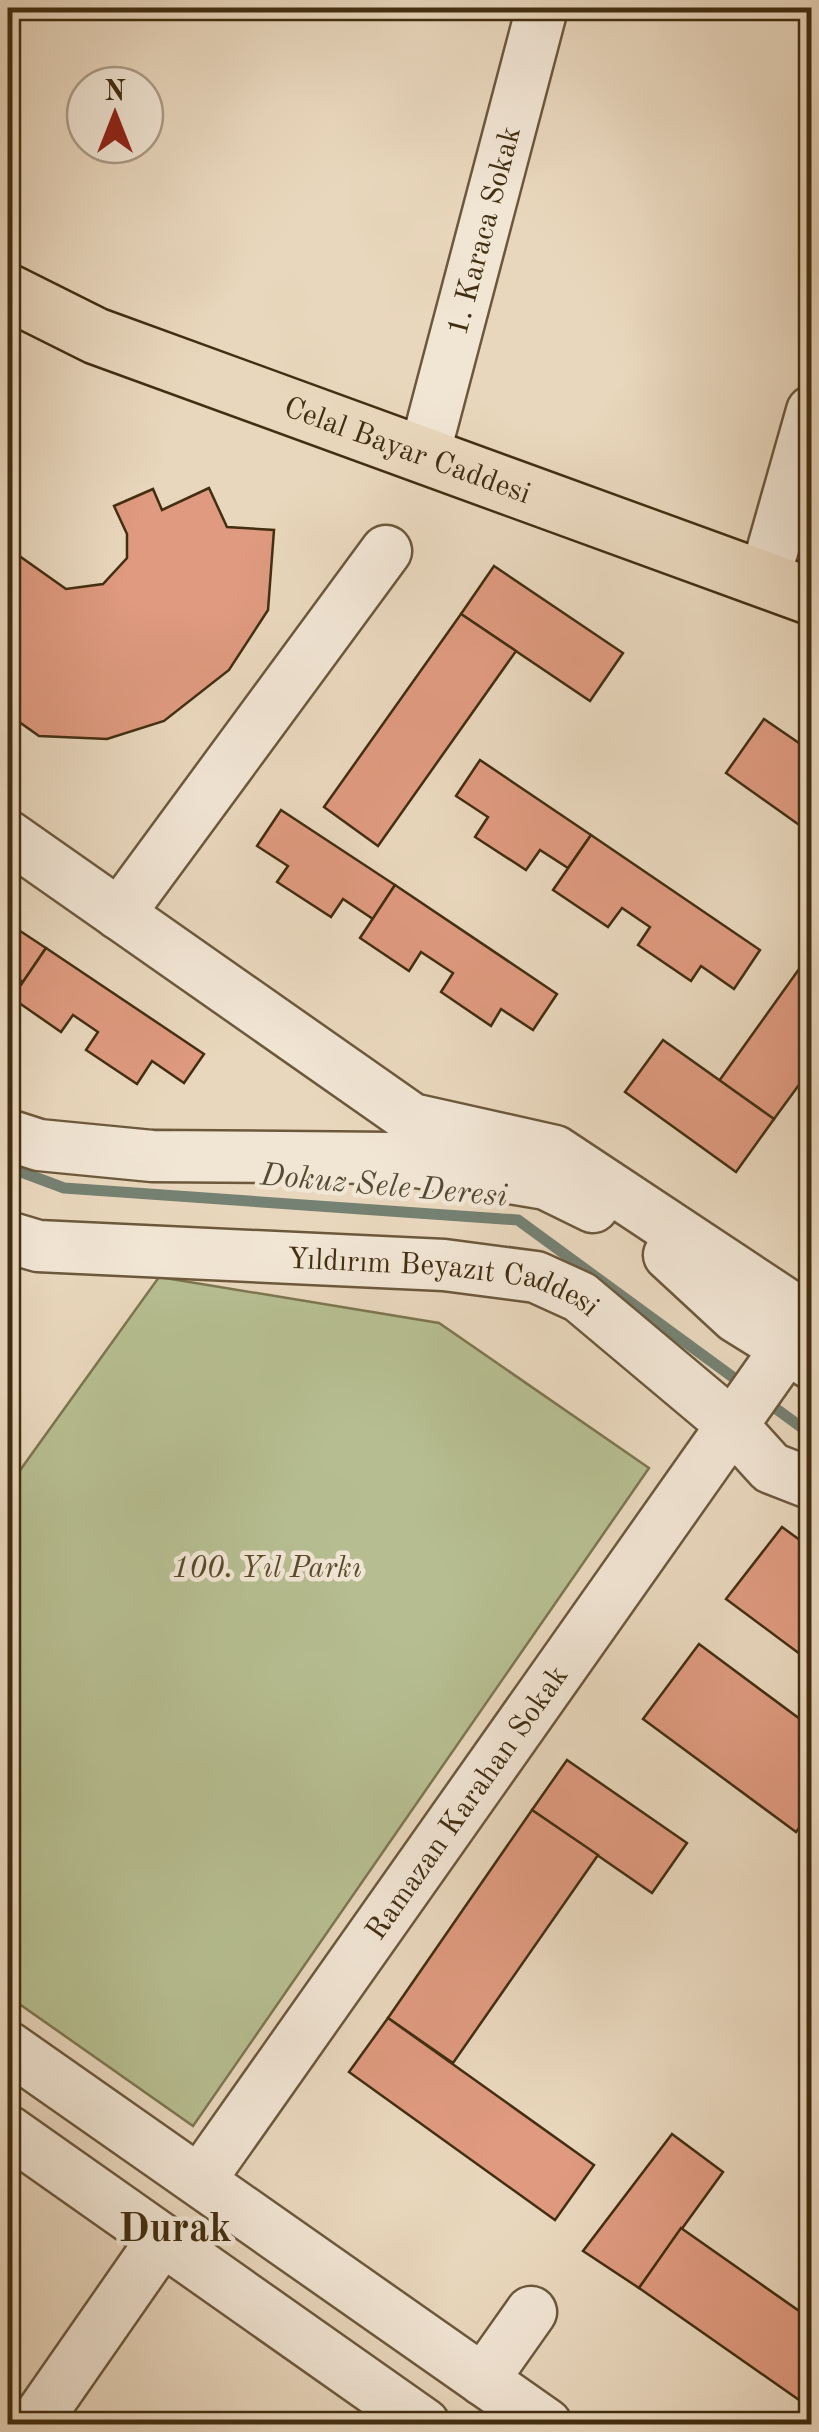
<svg xmlns="http://www.w3.org/2000/svg" width="819" height="2432" viewBox="0 0 819 2432" font-family="'Old Standard TT',serif">
<style>
.green{fill:#b6be91;stroke:#7c7650;stroke-width:2.5}
.lines{fill:none;stroke-linecap:round;stroke-linejoin:round}
.stream{stroke:#758172;stroke-width:11}
.building{fill:#df9a7f;stroke:#422e10;stroke-width:2.5}
.minor-casing{stroke:#6c583b;stroke-width:55}
.major-casing{stroke:#422e10;stroke-width:60}
.minor{stroke:#f1e5d4;stroke-width:50}
.major{stroke:#e9d7bd;stroke-width:55}
.labels{text-anchor:middle;stroke-width:9;stroke-linejoin:round;paint-order:stroke}
.street-label{font-size:30px;fill:#422e10;stroke:#f1e5d4}
.park-label{font-size:30px;font-style:italic;fill:#594b2a;stroke:#f1e5d4}
.water-label{font-size:32px;font-style:italic;fill:#534a31;stroke:#f1e5d4}
.district-label{font-size:40px;font-weight:bold;fill:#422e10;stroke:#f1e5d4}
</style>
<rect width="100%" height="100%" fill="#e9d7bd"/>
<filter id="stains"><feTurbulence type="fractalNoise" baseFrequency=".002" numOctaves="4"/><feColorMatrix values="0 0 0 0 .2 0 0 0 0 .09 0 0 0 0 .02 0 0 0 .5 -.17"/></filter>
<radialGradient id="worn" r=".72"><stop offset=".6" stop-color="#630" stop-opacity="0"/><stop offset="1" stop-color="#630" stop-opacity=".3"/></radialGradient>
<polygon class="green" points="159,1277 439,1323 649,1468 193,2126 8,1996 8,1487"/>
<g class="lines">
<g class="stream">
<polyline points="8,1167 64,1188 518,1220 745,1386"/>
<polyline points="764,1400 812,1435"/>
</g>
</g>
<g class="building">
<polygon points="209,488 227,527 274,530 268,610 229,670 164,721 107,739 39,736 8,714 8,548 66,589 103,584 127,558 127,534 114,506 153,489 162,510"/>
<polygon points="494,566 623,653 590,701 461,614"/>
<polygon points="461,614 516,651 378,846 324,807"/>
<polygon points="764,719 812,752 812,834 726,773"/>
<polygon points="480,760 591,835 568,868 540,850 526,870 475,837 488,817 456,796"/>
<polygon points="281,810 395,885 373,919 343,899 331,917 277,882 288,866 257,846"/>
<polygon points="591,835 760,950 734,989 701,966 691,981 638,945 650,927 622,908 608,927 553,890"/>
<polygon points="395,885 557,994 533,1030 501,1009 491,1026 441,992 453,973 421,952 409,971 360,938"/>
<polygon points="8,923 46,948 23,982 8,972"/>
<polygon points="46,948 204,1054 184,1083 152,1061 137,1084 86,1050 98,1032 73,1015 61,1032 12,998"/>
<polygon points="812,951 812,1067 774,1119 719,1081"/>
<polygon points="663,1040 774,1119 736,1172 625,1092"/>
<polygon points="782,1527 812,1549 812,1663 726,1599"/>
<polygon points="699,1644 812,1728 812,1811 796,1832 643,1719"/>
<polygon points="567,1760 687,1843 652,1893 532,1810"/>
<polygon points="532,1810 598,1855 453,2063 388,2018"/>
<polygon points="388,2018 594,2165 555,2220 349,2072"/>
<polygon points="672,2134 723,2172 639,2288 583,2251"/>
<polygon points="681,2228 812,2320 812,2409 639,2288"/>
</g>
<g class="lines">
<g class="minor-casing">
<g id="minor">
<path id="s1" d="M 424,455 L 542,8"/>
<polyline points="764,580 812,411"/>
<polyline points="8,836 412,1119 555,1151 807,1318"/>
<polyline points="119,914 386,551"/>
<polyline points="8,1135 39,1145 152,1156 393,1158 546,1184 593,1207"/>
<path id="s2" d="M 8,1237 L 38,1246 L 444,1265 L 536,1277 L 580,1297 L 730,1423 L 771,1468 L 812,1484"/>
<polyline points="669,1255 736,1317 812,1364"/>
<polyline points="8,2047 546,2424"/>
<polyline points="8,2131 424,2424"/>
<path id="s3" d="M 200,2180 L 812,1312"/>
<polyline points="483,2380 531,2312"/>
<polyline points="34,2424 162,2240"/>
</g>
</g>
<g class="major-casing">
<g id="major">
<path id="s4" d="M 8,292 L 96,336 L 812,597"/>
</g>
</g>
<use href="#minor" class="minor"/>
<use href="#major" class="major"/>
</g>
<g class="labels">
<g class="street-label">
<text dy="10" stroke="none"><textPath href="#s1" startOffset="232">1. Karaca Sokak</textPath></text>
<text dy="10" stroke="none"><textPath href="#s4" startOffset="430">Celal Bayar Caddesi</textPath></text>
<text dy="10" stroke="none"><textPath href="#s2" startOffset="440">Yıldırım Beyazıt Caddesi</textPath></text>
<text dy="10" stroke="none"><textPath href="#s3" startOffset="462">Ramazan Karahan Sokak</textPath></text>
</g>
<g class="park-label">
<text x="267" y="1577">100. Yıl Parkı</text>
</g>
<g class="water-label">
<text transform="translate(384 1184) rotate(5)" y="11">Dokuz Sele Deresi</text>
</g>
<g class="district-label">
<text x="175" y="2241">Durak</text>
</g>
</g>
<rect width="819" height="2432" fill="none" stroke="#e9d7bd" stroke-width="40"/>
<rect x="10" y="10" width="799" height="2412" fill="none" stroke="#422e10" stroke-width="5"/>
<rect x="20" y="20" width="779" height="2392" fill="none" stroke="#422e10" stroke-width="2.5"/>
<g transform="translate(115 115)"><circle r="48" fill="#f1e5d4" stroke="#ab9c86" stroke-width="2.5"/>
<path d="M0-8L18 38L0 25L-18 38Z" fill="#8f2418"/>
<text y="-15" font-size="28" font-weight="bold" text-anchor="middle" fill="#422e10">N</text>
</g>
<rect width="100%" height="100%" filter="url(#stains)"/>
<rect width="100%" height="100%" fill="url(#worn)"/>
</svg>
